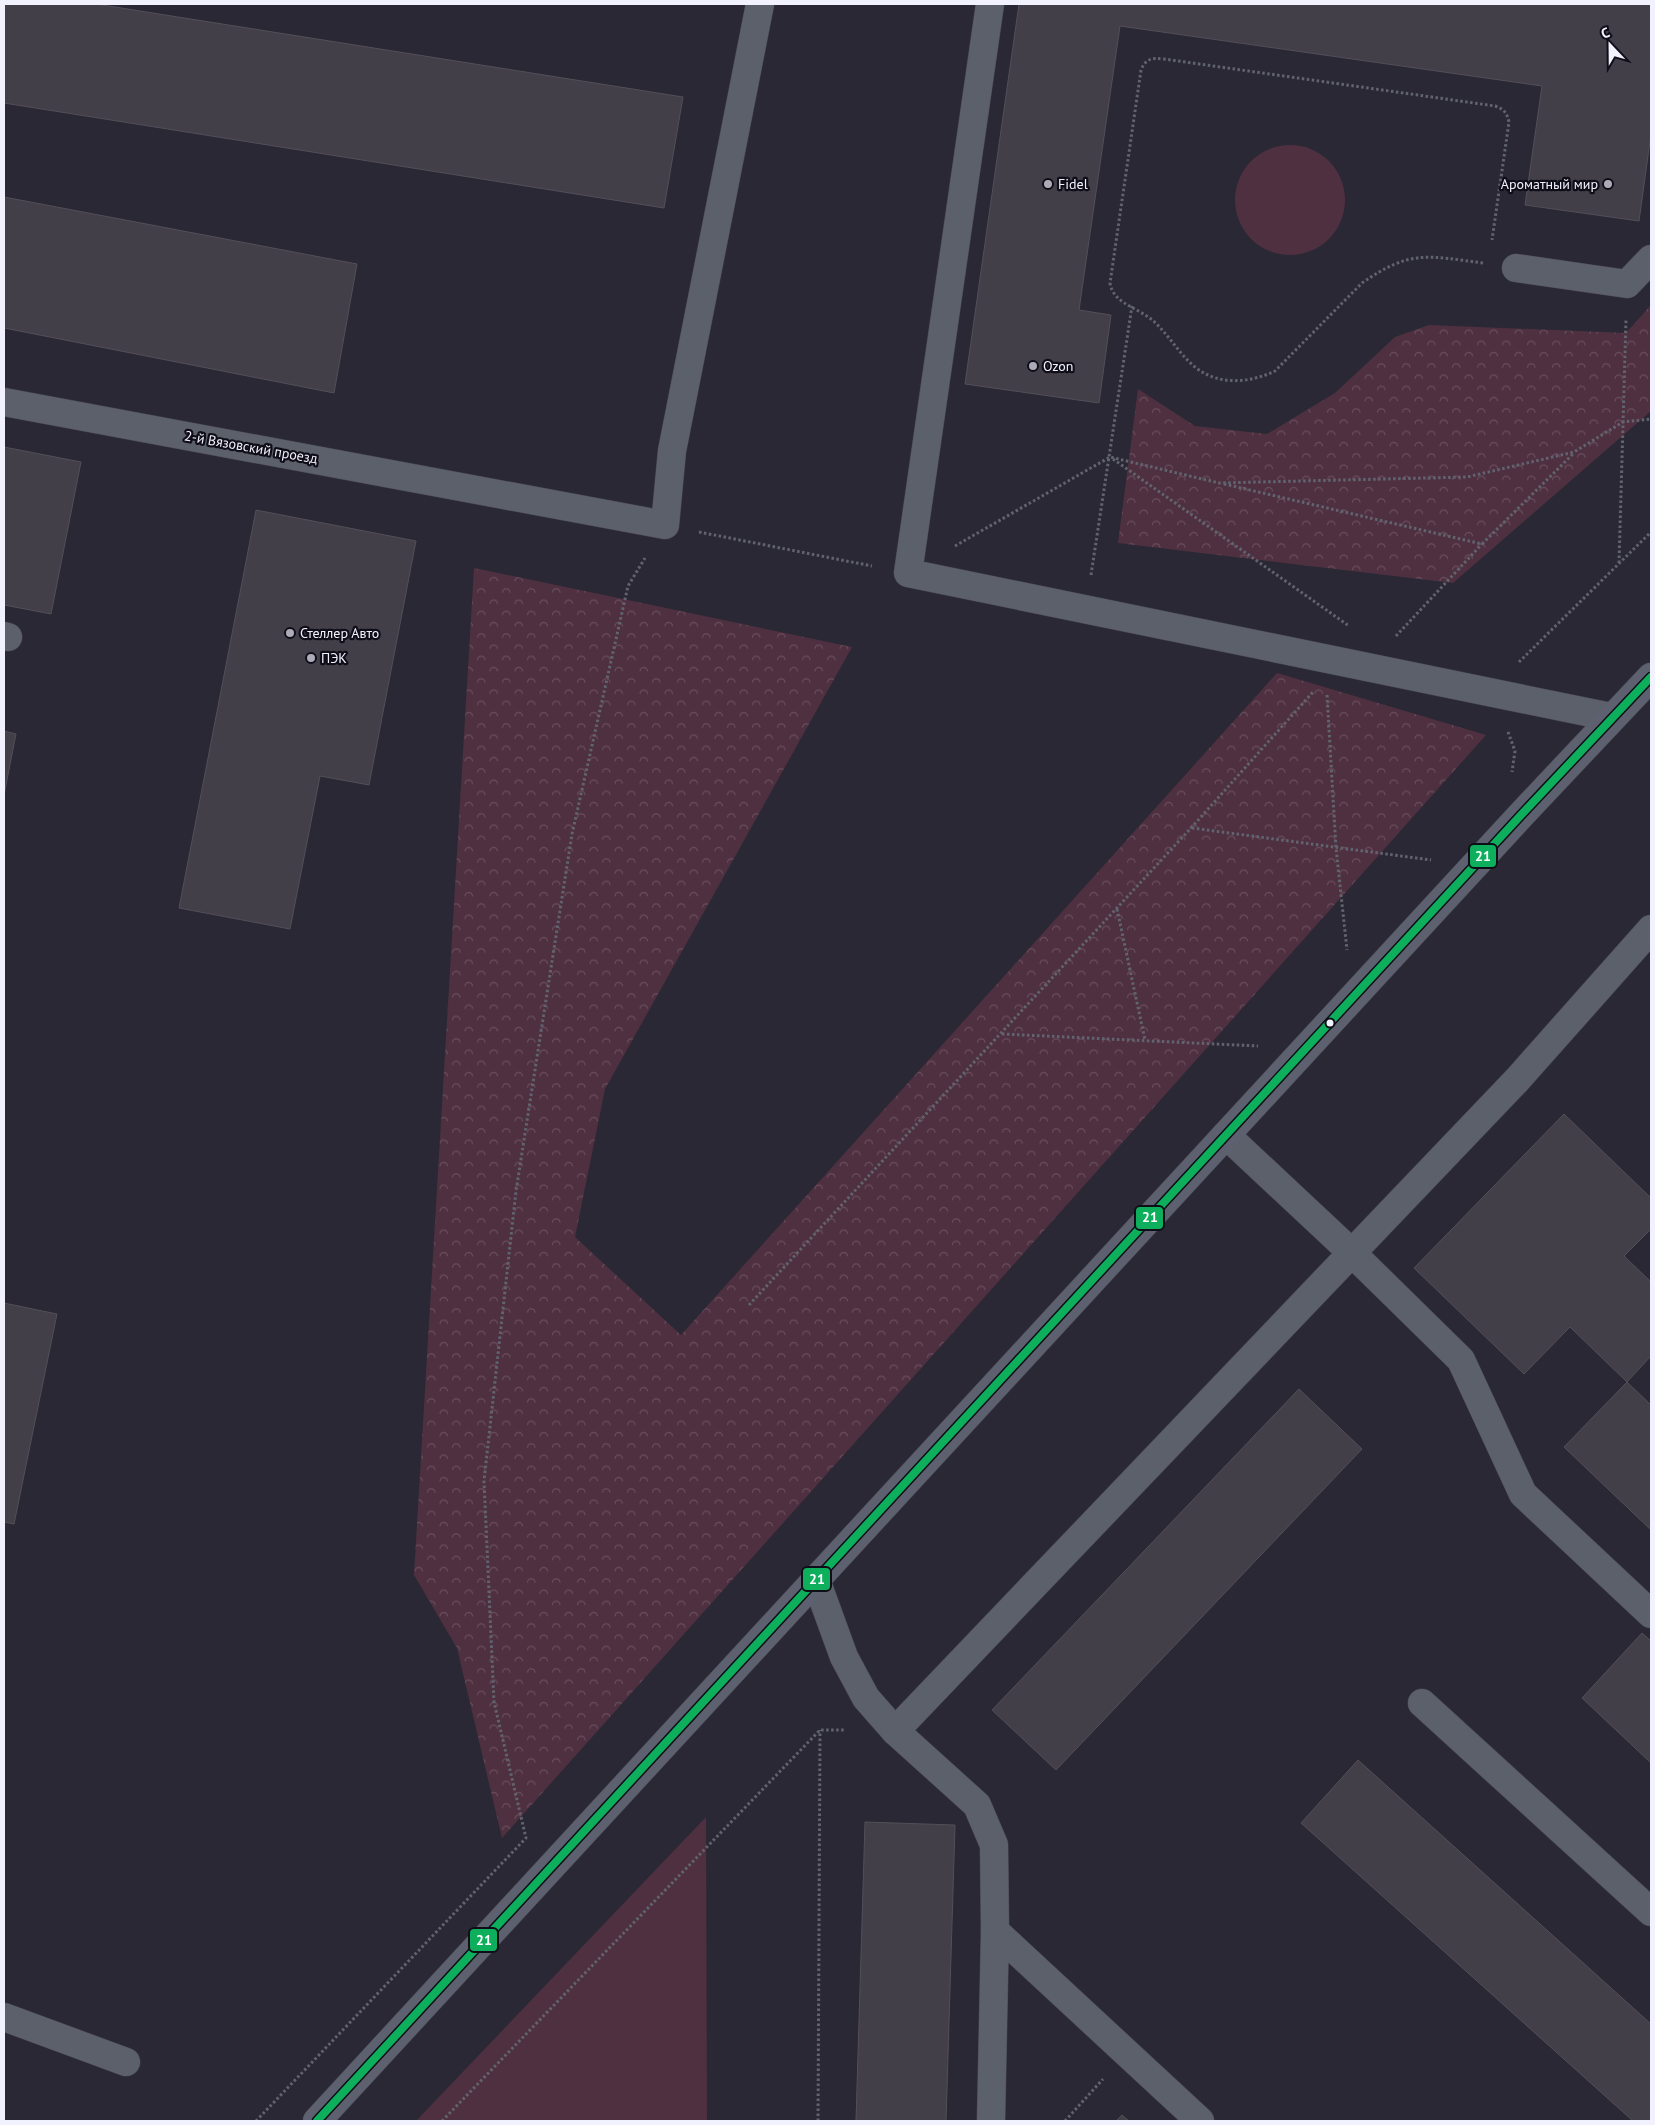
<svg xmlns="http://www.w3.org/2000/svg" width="1655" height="2125" viewBox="0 0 1655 2125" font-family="'PT Sans',sans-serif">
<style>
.forest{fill:url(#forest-crowns)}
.green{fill:#4f3040}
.building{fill:#433f49;stroke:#534f59}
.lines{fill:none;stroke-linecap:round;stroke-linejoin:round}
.minor-casing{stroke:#47454f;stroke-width:29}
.major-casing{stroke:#47454f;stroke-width:29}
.path{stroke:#61646f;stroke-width:3;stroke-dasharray:2.5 2.5;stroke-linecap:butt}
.minor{stroke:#5b606b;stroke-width:28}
.major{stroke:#5d616f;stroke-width:28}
.bus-1-casing{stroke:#0f0e18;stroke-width:11}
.bus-1{stroke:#0daf5c;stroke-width:8}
.poi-dot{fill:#acabb7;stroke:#0f0e18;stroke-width:2}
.bus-dot{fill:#f2f1fe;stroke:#0f0e18;stroke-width:2}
.labels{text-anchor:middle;stroke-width:4.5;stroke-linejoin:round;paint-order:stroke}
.poi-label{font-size:14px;fill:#f2f1fe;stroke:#0f0e18;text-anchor:start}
.street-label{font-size:14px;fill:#f2f1fe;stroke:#0f0e18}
.line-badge{stroke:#0f0e18;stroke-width:2}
.badge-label{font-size:14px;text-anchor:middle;font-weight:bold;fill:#fff}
</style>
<defs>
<pattern id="forest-crowns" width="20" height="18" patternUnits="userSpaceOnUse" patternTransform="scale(1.25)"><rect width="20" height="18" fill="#4f3040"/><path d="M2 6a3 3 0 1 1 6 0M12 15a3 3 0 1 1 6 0" fill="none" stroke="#694e5d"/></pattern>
</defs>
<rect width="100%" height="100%" fill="#2a2834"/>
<g class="forest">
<polygon points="1651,305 1651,411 1453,583 1118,543 1138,389 1195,426 1267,434 1335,393 1395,337 1429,325 1626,333"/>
<polygon points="474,568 852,647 605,1089 575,1237 681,1335 1277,673 1486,735 502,1838 457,1648 414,1575"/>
</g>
<g class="green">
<circle cx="1290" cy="200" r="55"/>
<polygon points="706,1817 707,2121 416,2121"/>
</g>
<g class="building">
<polygon points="4,4 96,4 683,97 664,208 4,103"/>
<polygon points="1019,4 1651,4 1651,134 1639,221 1525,205 1542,86 1120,26 1079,310 1111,315 1099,403 965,384"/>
<polygon points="4,197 357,264 334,393 4,328"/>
<polygon points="4,447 81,462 51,614 4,605"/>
<polygon points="256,510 416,541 369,785 320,776 290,929 179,908"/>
<polygon points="4,731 16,734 4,795"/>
<polygon points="1564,1114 1651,1198 1651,1229 1624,1256 1651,1282 1651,1356 1627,1382 1570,1327 1524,1374 1414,1268"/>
<polygon points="4,1303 57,1314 14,1524 4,1522"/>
<polygon points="1627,1382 1651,1405 1651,1530 1564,1447"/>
<polygon points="1299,1389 1362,1449 1056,1770 992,1710"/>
<polygon points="1642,1633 1651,1641 1651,1763 1582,1698"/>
<polygon points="1358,1760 1651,2024 1651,2121 1633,2121 1301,1823"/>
<polygon points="865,1822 955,1825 946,2121 856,2121"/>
<polygon points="1122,2115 1129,2121 1116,2121"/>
</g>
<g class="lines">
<g class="minor-casing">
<g id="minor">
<polyline points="990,4 908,573 1611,717"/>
<polyline points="1516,268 1627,284 1651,259"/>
<polyline points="4,402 665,525 672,451 760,4"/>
<polyline points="4,636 8,637"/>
<polyline points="1226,1135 1351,1252 1461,1360 1523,1494 1651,1614"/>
<polyline points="816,1580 844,1657 866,1698 895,1731 977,1805 994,1845 995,1931 1200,2121"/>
<polyline points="1422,1703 1651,1912"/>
<polyline points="895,1731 1517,1080 1651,929"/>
<polyline points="4,2017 126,2062"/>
<polyline points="991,2121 995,1931"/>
</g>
</g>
<g class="major-casing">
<polyline id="major" points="317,2121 1521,815 1651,677"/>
</g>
<g class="path">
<path d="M 1483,263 C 1428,256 1411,249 1362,283 L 1275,371 C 1250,383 1218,386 1195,367 C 1178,353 1168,333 1151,319 C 1136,307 1113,303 1110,283 L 1141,70 C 1146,58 1152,58 1164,59 L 1495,106 C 1504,109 1507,113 1509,122 L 1492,240"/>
<polyline points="1113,459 1349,626"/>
<polyline points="1224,484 1482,544 1574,453"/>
<polyline points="699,532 872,566"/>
<polyline points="955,546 1110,457 1219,483 1467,477 1574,452 1623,422 1651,419"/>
<polyline points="1619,563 1626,320"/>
<polyline points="1091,575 1132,306"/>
<polyline points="1396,636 1482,544"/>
<polyline points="1519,662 1651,532"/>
<polyline points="1327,695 1336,848 1347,950"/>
<polyline points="1508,732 1515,751 1512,772"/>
<polyline points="1192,828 1431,860"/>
<polyline points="1117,909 1145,1040"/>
<polyline points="1002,1034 1258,1046"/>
<polyline points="749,1305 1191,828 1313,692"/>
<polyline points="256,2121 526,1838 494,1702 484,1481 516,1191 572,834 628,586 645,558"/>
<polyline points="442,2121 820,1730 846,1730"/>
<polyline points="818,2121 820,1730"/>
<polyline points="1065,2121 1103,2079"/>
</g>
<use href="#minor" class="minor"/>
<use href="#major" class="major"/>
<g class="bus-1-casing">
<polyline id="bus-1" points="317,2121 1521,815 1651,677"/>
</g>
<use href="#bus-1" class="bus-1"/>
</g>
<g class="poi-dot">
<circle cx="1048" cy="184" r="5"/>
<circle cx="1608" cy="184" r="5"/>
<circle cx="1033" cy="366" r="5"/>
<circle cx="290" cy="633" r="5"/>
<circle cx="311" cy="658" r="5"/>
</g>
<circle class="bus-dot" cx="1330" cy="1023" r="4.5"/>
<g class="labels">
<g class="poi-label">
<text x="1058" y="189">Fidel</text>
<text x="1598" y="189" text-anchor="end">Ароматный мир</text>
<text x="1043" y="371">Ozon</text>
<text x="300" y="638">Стеллер Авто</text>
<text x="321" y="663">ПЭК</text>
</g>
<g class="street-label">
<text transform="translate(251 447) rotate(10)" y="5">2-й Вязовский проезд</text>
</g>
</g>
<g class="line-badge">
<rect x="1469" y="844" width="28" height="24" rx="5" fill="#0daf5c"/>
<rect x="1135" y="1206" width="29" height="24" rx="5" fill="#0daf5c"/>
<rect x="802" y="1567" width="29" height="24" rx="5" fill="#0daf5c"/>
<rect x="469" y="1928" width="29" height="24" rx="5" fill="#0daf5c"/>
</g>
<g class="badge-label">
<text x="1483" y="861">21</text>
<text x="1150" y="1222">21</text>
<text x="817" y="1584">21</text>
<text x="484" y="1945">21</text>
</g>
<rect width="1655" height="2125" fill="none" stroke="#f2f1fe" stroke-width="10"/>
<g transform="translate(1610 45) rotate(338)" stroke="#0f0e18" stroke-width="4" paint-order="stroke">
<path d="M0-4L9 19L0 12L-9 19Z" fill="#f2f1fe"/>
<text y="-8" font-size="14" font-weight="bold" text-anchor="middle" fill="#f2f1fe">С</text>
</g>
</svg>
